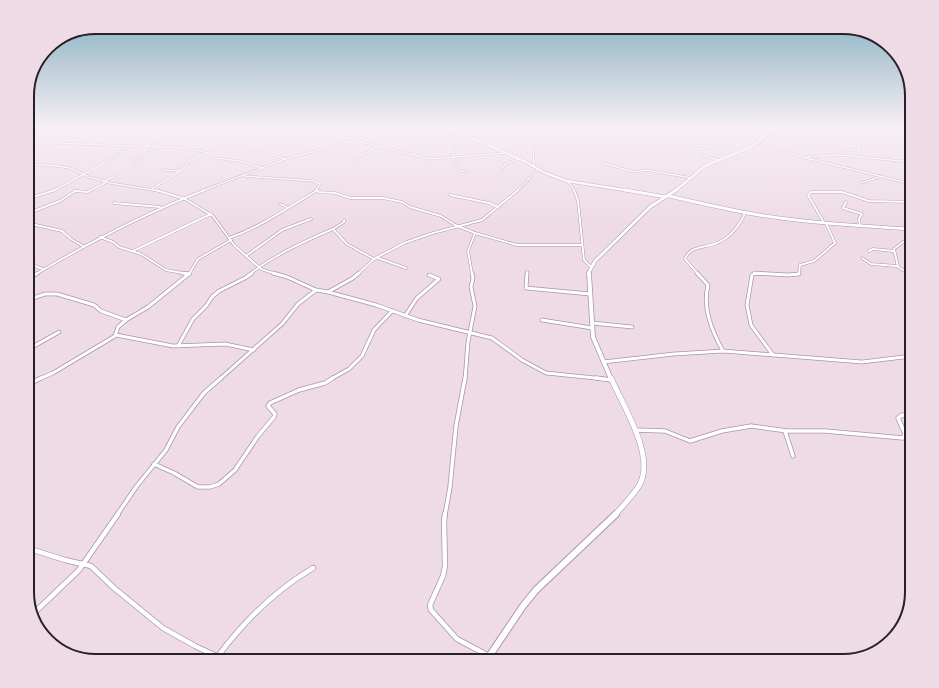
<svg xmlns="http://www.w3.org/2000/svg" width="939" height="688" viewBox="0 0 939 688" font-family="'PT Sans',sans-serif">
<style>
.lines{fill:none;stroke-linecap:round;stroke-linejoin:round}
.minor-far4-casing{stroke:#a897a1;stroke-width:2.5}
.minor-far3-casing{stroke:#a897a1;stroke-width:3}
.minor-far2-casing{stroke:#a897a1;stroke-width:4.5}
.minor-far1-casing{stroke:#a897a1;stroke-width:5}
.minor-casing{stroke:#a897a1;stroke-width:6}
.secondary-far4-casing{stroke:#a897a1;stroke-width:3.5}
.secondary-far3-casing{stroke:#a897a1;stroke-width:4}
.secondary-far2-casing{stroke:#a897a1;stroke-width:5.5}
.secondary-far1-casing{stroke:#a897a1;stroke-width:6}
.secondary-casing{stroke:#a897a1;stroke-width:8}
.minor-far4{stroke:#fff;stroke-width:1.5}
.minor-far3{stroke:#fff;stroke-width:2}
.minor-far2{stroke:#fff;stroke-width:3}
.minor-far1{stroke:#fff;stroke-width:3.5}
.minor{stroke:#fff;stroke-width:4.5}
.secondary-far4{stroke:#fff;stroke-width:2.5}
.secondary-far3{stroke:#fff;stroke-width:3}
.secondary-far2{stroke:#fff;stroke-width:4}
.secondary-far1{stroke:#fff;stroke-width:5}
.secondary{stroke:#fff;stroke-width:6}
.rim{fill:none;stroke:#272024;stroke-width:2}
</style>
<rect width="100%" height="100%" fill="#eedbe6"/>
<g class="lines">
<g class="minor-far4-casing">
<g id="minor-far4">
<polyline points="198,127 222,141 286,159"/>
<polyline points="552,127 557,127"/>
<polyline points="702,127 806,158 912,184"/>
<polyline points="912,129 907,133 912,137"/>
<polyline points="772,131 806,138 823,138"/>
<polyline points="883,133 894,131 894,127"/>
<polyline points="27,135 66,135"/>
<polyline points="840,135 855,139 860,147 858,157"/>
<polyline points="261,136 272,133 280,135 301,129 319,132 333,127"/>
<polyline points="665,137 691,145 710,146 702,150 700,153 704,156 718,160"/>
<polyline points="329,138 348,142"/>
<polyline points="357,141 430,159 506,153"/>
<polyline points="55,143 181,148 210,153 214,158 239,161 263,168"/>
<polyline points="91,144 125,127"/>
<polyline points="143,147 176,132"/>
<polyline points="845,149 859,151"/>
<polyline points="412,155 434,141"/>
<polyline points="455,157 453,153 455,148 449,138 455,130 478,128 514,130 518,134 541,133"/>
<polyline points="806,157 840,155 912,162"/>
<polyline points="453,158 460,171 467,172"/>
<polyline points="355,160 359,156 378,147"/>
<polyline points="27,161 60,140 72,127"/>
<polyline points="134,162 157,146 187,135"/>
<polyline points="603,163 634,172 646,170 692,178"/>
<polyline points="27,165 49,165 70,168 89,177 110,183 159,191"/>
<polyline points="534,166 533,148 539,142 538,137 543,130 540,127"/>
<polyline points="163,170 180,171"/>
<polyline points="502,170 505,164 519,159"/>
<polyline points="244,176 314,181 320,184 316,190 318,191"/>
<polyline points="567,181 572,186 574,191"/>
<polyline points="104,182 115,175"/>
<polyline points="861,183 879,177"/>
<polyline points="152,189 183,169 188,162 206,153"/>
<polyline points="53,191 108,161 128,147"/>
<polyline points="74,191 80,191"/>
<polyline points="89,191 105,183"/>
<polyline points="202,191 285,159 358,140 382,127"/>
<path d="M 516,191 C 526,185 530,175 539,169"/>
</g>
</g>
<g class="minor-far3-casing">
<g id="minor-far3">
<polyline points="156,190 185,199 213,216 234,245 261,269 276,274"/>
<polyline points="317,190 319,192 335,193 350,198 383,198 402,202 410,207 441,216 455,225 475,233 468,251 472,274"/>
<polyline points="574,190 578,201 584,260 591,267"/>
<polyline points="450,195 489,203 498,207"/>
<polyline points="27,199 55,190"/>
<polyline points="846,202 843,208 862,214 859,219 860,226"/>
<polyline points="114,203 160,207"/>
<polyline points="281,204 288,208"/>
<polyline points="27,216 34,211 60,201 75,191 88,192 91,190"/>
<polyline points="344,220 344,222 333,229 347,244 374,259"/>
<polyline points="27,223 62,231 71,239 83,246"/>
<polyline points="824,223 808,195 811,192 842,192 869,201 912,202"/>
<polyline points="908,229 911,236 894,249 898,267 910,274"/>
<polyline points="475,233 517,245 582,245"/>
<polyline points="100,237 113,242 119,247 141,254 166,270 188,274"/>
<path d="M 229,238 C 260,227 288,208 316,191"/>
<polyline points="133,251 211,214"/>
<polyline points="869,251 873,249 894,251"/>
<polyline points="246,256 282,230 311,219"/>
<polyline points="378,258 406,268"/>
<polyline points="862,258 871,264 897,266"/>
<polyline points="27,263 43,269"/>
<path d="M 36,274 C 90,242 146,213 205,190"/>
<polyline points="189,274 198,259 231,240"/>
<path d="M 250,274 C 274,255 305,241 333,229"/>
<polyline points="358,274 374,259 404,243 433,233 482,220 518,190"/>
<polyline points="527,274 527,272"/>
<path d="M 698,274 L 685,259 C 690,245 706,248 717,243 C 730,238 740,225 745,213"/>
<polyline points="754,274 767,274"/>
<polyline points="799,274 800,265 814,261 835,243 826,223"/>
</g>
</g>
<g class="minor-far2-casing">
<g id="minor-far2">
<polyline points="182,273 189,274"/>
<polyline points="273,273 287,277 316,290"/>
<polyline points="527,273 526,288 590,294"/>
<path d="M 697,273 L 708,285 C 702,308 712,331 723,351"/>
<polyline points="908,273 912,275"/>
<polyline points="27,279 38,273"/>
<polyline points="328,292 376,305 418,320 492,338 522,360 546,373 605,379"/>
<polyline points="27,300 45,294 57,294 94,305 101,311 126,320"/>
<polyline points="405,316 417,298 439,279 429,275"/>
<polyline points="542,320 592,328"/>
<polyline points="592,323 632,327"/>
<polyline points="116,335 173,346 225,344 254,350"/>
<polyline points="178,346 193,319 206,306 212,297 219,291 245,278 252,273"/>
<polyline points="27,350 59,332"/>
<polyline points="773,355 751,325 747,305 752,275 755,273 788,275 799,274 799,273"/>
<polyline points="603,362 674,354 723,351 862,362 912,356"/>
<polyline points="39,379 53,373 115,336 118,327 126,320 148,307 190,273"/>
<polyline points="220,379 282,324 298,304 316,290 328,292 353,278 359,273"/>
<polyline points="331,379 349,369 362,356 374,330 392,311"/>
<polyline points="465,379 468,342 475,306 471,287 473,278 472,273"/>
</g>
</g>
<g class="minor-far1-casing">
<g id="minor-far1">
<polyline points="596,378 611,380"/>
<polyline points="27,385 41,378"/>
<polyline points="635,430 665,431 690,441 722,431 751,426 787,431 825,431 903,438 905,434 898,418 902,415 912,416"/>
<polyline points="785,431 793,456"/>
<polyline points="154,464 174,473 198,487 210,487 219,484 235,470 258,436 274,417 275,414 268,406 270,403 299,390 325,383 333,378"/>
<polyline points="117,515 136,487 166,450 178,427 204,393 221,378"/>
<polyline points="445,515 450,487 456,426 465,378"/>
</g>
</g>
<g class="minor-casing">
<g id="minor">
<polyline points="445,514 444,521 445,566 443,576 430,605 431,610 457,639 489,656"/>
<polyline points="27,548 65,560 91,566 114,588 163,628 195,646 227,661"/>
<polyline points="33,614 79,570 118,514"/>
<path d="M 218,656 C 245,620 274,591 313,568"/>
</g>
</g>
<g class="secondary-far4-casing">
<g id="secondary-far4">
<polyline points="448,127 526,162 545,173 567,181 631,191"/>
<polyline points="675,191 705,166 751,147 776,127"/>
</g>
</g>
<g class="secondary-far3-casing">
<g id="secondary-far3">
<polyline points="625,190 666,197"/>
<path d="M 669,196 C 699,203 729,210 759,215 C 810,223 861,226 912,229"/>
<polyline points="588,274 595,261 650,207 676,190"/>
</g>
</g>
<g class="secondary-far2-casing">
<polyline id="secondary-far2" points="589,273 593,337 611,379"/>
</g>
<g class="secondary-far1-casing">
<path id="secondary-far1" d="M 611,378 C 623,406 655,455 640,484 C 634,495 623,505 615,515"/>
</g>
<g class="secondary-casing">
<polyline id="secondary" points="486,661 523,606 536,590 616,514"/>
</g>
<use href="#minor-far4" class="minor-far4"/>
<use href="#minor-far3" class="minor-far3"/>
<use href="#minor-far2" class="minor-far2"/>
<use href="#minor-far1" class="minor-far1"/>
<use href="#minor" class="minor"/>
<use href="#secondary-far4" class="secondary-far4"/>
<use href="#secondary-far3" class="secondary-far3"/>
<use href="#secondary-far2" class="secondary-far2"/>
<use href="#secondary-far1" class="secondary-far1"/>
<use href="#secondary" class="secondary"/>
</g>
<linearGradient id="sky" x2="0" y2="1"><stop stop-color="#7dabbd"/><stop offset="0.57" stop-color="#f7eff4"/><stop offset="1" stop-color="#f7eff4" stop-opacity="0"/></linearGradient>
<rect width="939" height="223" fill="url(#sky)"/>
<path d="M0 0H939V688H0ZM96 34H843A62 62 0 0 1 905 96V592A62 62 0 0 1 843 654H96A62 62 0 0 1 34 592V96A62 62 0 0 1 96 34Z" fill="#eedbe6" fill-rule="evenodd"/>
<path class="rim" d="M96 34H843A62 62 0 0 1 905 96V592A62 62 0 0 1 843 654H96A62 62 0 0 1 34 592V96A62 62 0 0 1 96 34Z"/>
</svg>
